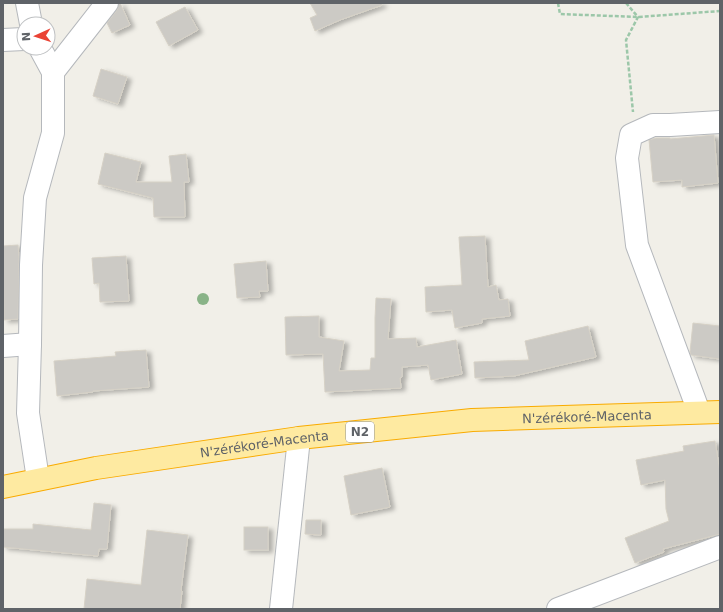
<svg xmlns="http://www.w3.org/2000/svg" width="723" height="612" viewBox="0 0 723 612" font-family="'DejaVu Sans',sans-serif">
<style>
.building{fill:#cccac5;stroke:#d6d1c6;filter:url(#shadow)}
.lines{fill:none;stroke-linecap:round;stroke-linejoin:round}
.minor-casing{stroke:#b5b8bc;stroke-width:24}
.trunk-casing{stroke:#f9ab00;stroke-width:24}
.path{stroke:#9cc7a9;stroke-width:2.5;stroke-dasharray:4 2;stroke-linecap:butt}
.minor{stroke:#fff;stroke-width:22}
.trunk{stroke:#feeaa1;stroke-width:22}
.tree{fill:#89b387}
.labels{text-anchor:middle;stroke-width:4;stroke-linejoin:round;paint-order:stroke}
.shield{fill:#fff;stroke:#8f9295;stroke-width:1}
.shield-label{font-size:12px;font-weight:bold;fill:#5f6368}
.street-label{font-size:13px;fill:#5f6368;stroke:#fff}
</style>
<defs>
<filter id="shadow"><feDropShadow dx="4.5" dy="2.5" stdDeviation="2" flood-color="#0004"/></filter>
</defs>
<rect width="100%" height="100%" fill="#f1efe8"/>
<g class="building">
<polygon points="119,3 120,3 130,25 112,33 107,23 117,10"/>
<polygon points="310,3 382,3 382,5 340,20 315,31 310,18 317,15"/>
<polygon points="185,7 198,30 169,46 156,22"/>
<polygon points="101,69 127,77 118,104 93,96"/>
<polygon points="714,135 718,183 682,187 682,180 653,182 649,140 656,138 670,138 670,139"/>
<polygon points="105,153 141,162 136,182 172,182 169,156 186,154 189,182 184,182 185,217 154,217 153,198 98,184"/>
<polygon points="485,236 488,287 496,285 499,300 508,299 510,316 482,319 482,323 455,328 452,310 426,312 425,287 462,285 459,237"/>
<polygon points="18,245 19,258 18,319 4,320 3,246"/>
<polygon points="126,256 129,301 100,302 99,283 94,284 92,258"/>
<polygon points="266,261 268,291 259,291 260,297 237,298 234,264"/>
<polygon points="376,298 391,299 388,339 416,338 417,347 456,340 462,374 431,380 428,365 402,367 402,377 400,378 401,388 325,392 323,354 286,355 285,317 319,316 319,337 344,341 339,371 370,370 371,358 375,358 375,318"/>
<polygon points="693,323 720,326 720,359 691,355 690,352"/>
<polygon points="588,326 596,357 514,376 475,378 474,362 529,360 525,341"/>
<polygon points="146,350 149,387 93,391 93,392 57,396 54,361 116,356 115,352"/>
<polygon points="715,441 720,472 720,534 663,549 664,552 635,563 625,538 669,521 666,509 665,480 641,485 636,460 684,451 683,446"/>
<polygon points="382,468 390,507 351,515 344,476"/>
<polygon points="94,503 111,505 107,549 99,549 98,556 3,547 3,529 33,529 33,524 91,530"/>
<polygon points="306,520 321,520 321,535 305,534"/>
<rect x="244" y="527" width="24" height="23"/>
<polygon points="147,530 188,535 181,590 182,591 180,609 84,609 87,579 141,585"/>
</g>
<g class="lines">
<g class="minor-casing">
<g id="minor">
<polyline points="27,3 31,24"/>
<polyline points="3,40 24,39"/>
<polyline points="53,72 107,3"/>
<polyline points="3,346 30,344"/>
<polyline points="699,412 637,245 627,158 631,135 653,125 670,125 720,122"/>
<polyline points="38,479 28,413 30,344 31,265 35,198 53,133 53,72 40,48"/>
<polyline points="281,609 299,438"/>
<polyline points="558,609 720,547"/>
</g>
</g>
<g class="trunk-casing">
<g id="trunk">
<path id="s1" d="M 3,487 L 96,468 L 299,438 L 472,420 L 720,412"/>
</g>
</g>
<g class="path">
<polyline points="558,3 560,14 638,17 720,11"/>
<polyline points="626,3 638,17 626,40 633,112"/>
</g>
<use href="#minor" class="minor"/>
<use href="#trunk" class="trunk"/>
</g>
<circle class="tree" cx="203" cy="299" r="6"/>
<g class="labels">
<rect class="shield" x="346" y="422" width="28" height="20" rx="3"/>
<g class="shield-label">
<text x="360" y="436">N2</text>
</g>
<g class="street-label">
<text dy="5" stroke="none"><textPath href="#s1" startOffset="589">N'zérékoré-Macenta</textPath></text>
<text dy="5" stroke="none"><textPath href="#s1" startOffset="265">N'zérékoré-Macenta</textPath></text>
</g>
</g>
<rect width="723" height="612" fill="none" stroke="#5f6368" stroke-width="8"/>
<g transform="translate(36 36) rotate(267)"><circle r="19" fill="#ffffff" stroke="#bfc1c3"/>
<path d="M0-3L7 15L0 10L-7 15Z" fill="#ea4335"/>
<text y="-6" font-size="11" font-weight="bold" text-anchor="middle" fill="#5f6368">N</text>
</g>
</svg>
